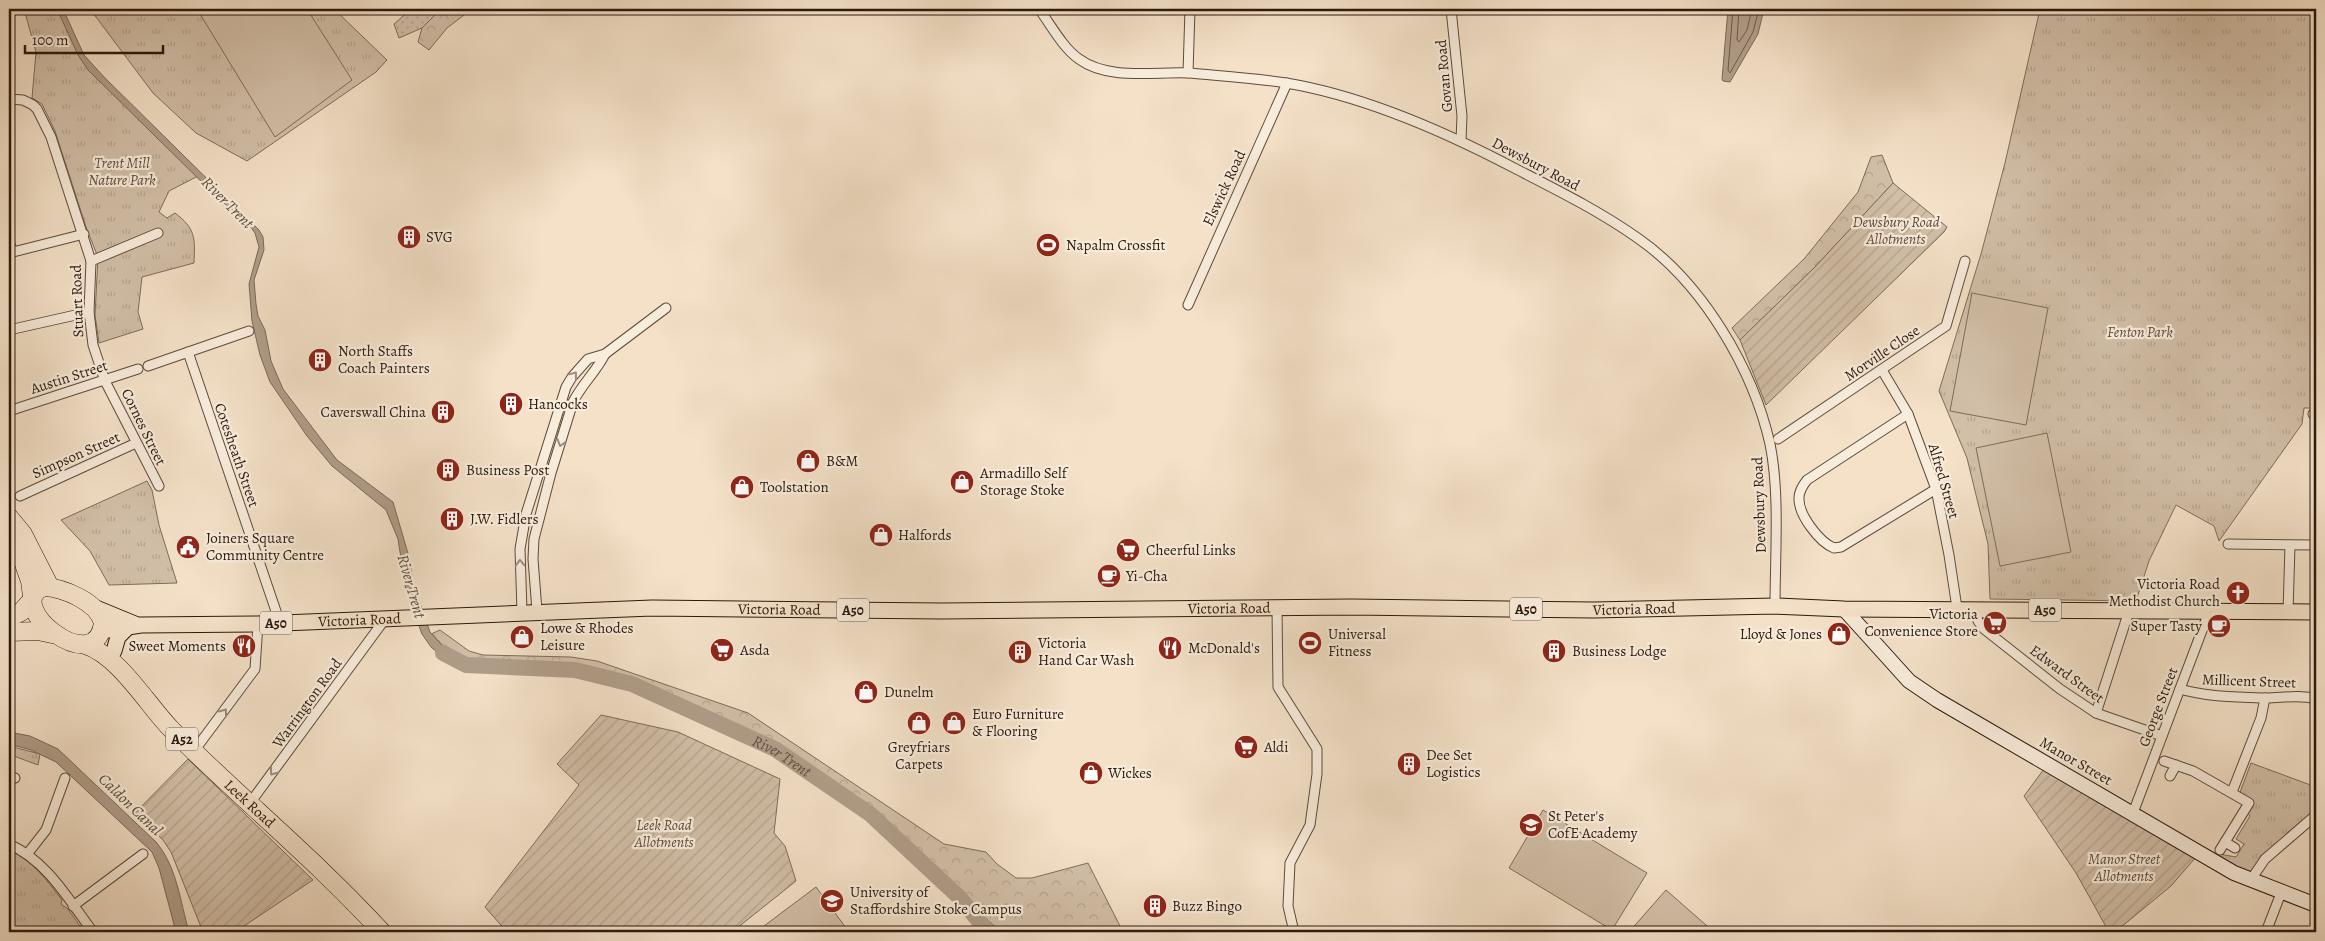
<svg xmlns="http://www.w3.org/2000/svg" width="2325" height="941" viewBox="0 0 2325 941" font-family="Alegreya,serif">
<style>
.grass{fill:url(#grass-dots);stroke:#7e6c5b}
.forest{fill:url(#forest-crowns);stroke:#7e6c5b}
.park{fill:url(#park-tufts);stroke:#7e6c5b}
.garden{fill:url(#garden-furrows);stroke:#7e6c5b}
.pitch{fill:#d2bfa8;stroke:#7e6c5b}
.water{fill:#b09d89;stroke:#7b6858}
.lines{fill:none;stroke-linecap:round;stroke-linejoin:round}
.shore{stroke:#6e5b4c;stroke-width:1}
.river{stroke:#b09d89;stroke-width:16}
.street-casing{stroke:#5d4b3c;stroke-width:11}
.secondary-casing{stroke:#2b190e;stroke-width:16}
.primary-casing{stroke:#2b190e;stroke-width:17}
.highway-casing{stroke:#2b190e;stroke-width:19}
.street{stroke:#f8ecdb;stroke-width:9}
.secondary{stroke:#f8ecdb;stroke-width:14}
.primary{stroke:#f4e1c8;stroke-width:15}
.highway{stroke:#f4e1c8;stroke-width:18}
.oneway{stroke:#9c8d7f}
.labels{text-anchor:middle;stroke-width:4.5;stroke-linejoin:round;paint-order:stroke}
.shield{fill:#f8ecdb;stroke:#68584c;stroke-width:1}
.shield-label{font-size:14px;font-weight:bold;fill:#2b190e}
.street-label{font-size:15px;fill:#2b190e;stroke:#f8ecdb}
.park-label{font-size:15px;font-style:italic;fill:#5d4b3c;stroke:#f8ecdb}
.poi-label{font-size:15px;fill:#2b190e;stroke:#f8ecdb;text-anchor:start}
.water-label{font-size:16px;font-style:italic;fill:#604e3f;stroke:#f8ecdb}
</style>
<defs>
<pattern id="grass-dots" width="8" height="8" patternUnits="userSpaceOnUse" patternTransform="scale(1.25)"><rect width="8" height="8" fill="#d2bfa8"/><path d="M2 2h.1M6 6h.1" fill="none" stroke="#b4a48f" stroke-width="1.8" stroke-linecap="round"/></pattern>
<pattern id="forest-crowns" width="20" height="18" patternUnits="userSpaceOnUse" patternTransform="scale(1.25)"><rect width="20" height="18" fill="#d2bfa8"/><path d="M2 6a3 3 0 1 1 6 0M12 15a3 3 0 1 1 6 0" fill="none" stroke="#b4a48f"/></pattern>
<pattern id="park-tufts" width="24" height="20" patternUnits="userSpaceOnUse" patternTransform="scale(1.25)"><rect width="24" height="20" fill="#d2bfa8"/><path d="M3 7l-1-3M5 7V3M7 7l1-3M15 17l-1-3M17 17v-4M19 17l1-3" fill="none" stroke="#b4a48f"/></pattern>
<pattern id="garden-furrows" width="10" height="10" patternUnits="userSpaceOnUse" patternTransform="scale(1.25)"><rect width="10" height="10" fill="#d2bfa8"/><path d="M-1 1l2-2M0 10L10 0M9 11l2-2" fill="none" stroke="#b4a48f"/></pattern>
</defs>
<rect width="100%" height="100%" fill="#f4e1c8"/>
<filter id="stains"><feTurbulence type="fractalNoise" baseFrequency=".004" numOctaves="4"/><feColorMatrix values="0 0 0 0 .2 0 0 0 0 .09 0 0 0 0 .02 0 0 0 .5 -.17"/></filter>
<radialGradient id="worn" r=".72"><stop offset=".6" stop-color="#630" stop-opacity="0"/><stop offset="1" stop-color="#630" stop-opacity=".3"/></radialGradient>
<polygon class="grass" points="411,9 441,9 422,28 399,38 394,24"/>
<g class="forest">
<polygon points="441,9 472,9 447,28 429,50 418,42 422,28"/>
<polygon points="1882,155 1893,183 1815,267 1740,340 1732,328 1804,259 1858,192 1871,157"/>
<path d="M 440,630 L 469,651 L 483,655 L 571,657 L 597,661 L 748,713 L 944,844 L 986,852 L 997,864 L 1016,878 L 1032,878 L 1088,863 L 1123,932 L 1002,932 C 979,915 962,891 941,871 C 881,814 812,757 736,724 C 690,704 637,679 587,669 C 554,662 517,666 482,661 C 474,660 463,660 456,656 C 445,650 440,641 431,634 Z"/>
</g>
<g class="park">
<path d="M 24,9 L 60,9 L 81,55 L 200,175 L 169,191 L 159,212 L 167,218 L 175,213 C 196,229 195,238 194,263 L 142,277 L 138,312 L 143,329 L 99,343 L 95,315 L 98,257 L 87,230 L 55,131 L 42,104 L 32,98 L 36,52 Z"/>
<polygon points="90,9 334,9 387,60 376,72 247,161 196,133 153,93"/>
<polygon points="2040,9 2316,9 2316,404 2313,408 2304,408 2302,424 2219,541 2214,526 2176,505 2149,561 2136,601 1990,599 1988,544 1967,458 1939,391 1981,254 2005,163"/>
<polygon points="147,481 152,490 159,525 177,583 109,585 90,551 61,520"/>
<polygon points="9,746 40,754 38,765 11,755 9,758"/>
<polygon points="2251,763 2316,787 2316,811 2262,858 2250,873 2217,860 2219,854 2236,857 2244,844 2236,839 2250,816 2248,813 2250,804 2239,795"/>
<path d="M 9,850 C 33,861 46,879 62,900 L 61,904 L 68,909 L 84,932 L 9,932 Z"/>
</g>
<g class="garden">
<polygon points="1893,183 1947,227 1944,232 1766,405 1740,340 1815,267"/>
<polygon points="601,715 678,732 780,779 774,833 785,846 796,881 732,932 507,932 485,907 579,785 557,764"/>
<polygon points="188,759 313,880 235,932 203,932 171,852 163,840 135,813"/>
<polygon points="2044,769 2196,857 2171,886 2115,932 2109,932 2076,873 2024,796"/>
</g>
<g class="pitch">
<polygon points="197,9 307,9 352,80 275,137"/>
<polygon points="1972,293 2048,308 2026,425 1950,411"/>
<polygon points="2047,433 2071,552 2000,566 1976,448"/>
<polygon points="1543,810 1647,873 1612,930 1509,868"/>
<polygon points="816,887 849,932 756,932"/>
<polygon points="1666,890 1714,932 1629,932"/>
</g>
<g class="water">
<polygon points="57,9 63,9 84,55 104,77 259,230 263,237 264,250 254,280 256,304 258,316 265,330 271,361 283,389 337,460 393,502 409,557 413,583 430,632 447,651 459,657 465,668 447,661 431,647 422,634 406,591 398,539 386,510 332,466 307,436 270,382 260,355 252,321 249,284 259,247 255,233 248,223 217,197 88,70 78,55"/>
<polygon points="1728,9 1764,9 1758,34 1730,82 1723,81 1722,79"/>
<path d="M 9,732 L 30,736 L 58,749 L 156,842 C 177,867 180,901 189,932 L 176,932 L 159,868 L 152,852 L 56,762 L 31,750 L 9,744 Z"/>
</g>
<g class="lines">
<g class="shore">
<polyline points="1733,9 1728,70 1730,73 1753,32 1759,9"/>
<polyline points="1739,9 1737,40 1739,42 1747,30 1752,9"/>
</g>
<path class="river" id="s1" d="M 443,653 L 466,665 L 575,670 L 632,684 L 775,749 L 870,814 L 959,897 L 988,932"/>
<g class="street-casing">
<g id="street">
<path d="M 1039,9 C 1051,25 1063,48 1079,59 C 1109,81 1156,71 1190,73 C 1222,76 1255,78 1286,83 C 1365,96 1448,133 1518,170 C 1559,191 1601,212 1639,239 C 1703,284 1753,369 1770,444 C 1780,493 1775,556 1775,606"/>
<polyline points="1451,9 1462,116 1461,140"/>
<polyline points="1188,73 1190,9"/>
<polyline points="9,99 23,100 33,105 37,109 51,137 91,261 89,312 93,345 105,381 159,486"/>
<polyline points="9,242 13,252"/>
<polyline points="9,253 84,234"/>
<polyline points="91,261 158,233"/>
<polyline points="1188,305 1287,83"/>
<polyline points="9,330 89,312"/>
<polyline points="188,352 280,623"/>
<polyline points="148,366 249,331"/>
<polyline points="1882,370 1908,414 1936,489 1949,555 1957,608"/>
<polyline points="9,411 138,369"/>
<path d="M 1908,414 L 1807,480 C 1803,485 1799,491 1799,498 C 1798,514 1819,542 1834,548 L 1841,547 L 1936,489"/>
<polyline points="2313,414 2316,414"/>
<polyline points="1778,439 1946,326 1965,261"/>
<polyline points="20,496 136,443"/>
<polyline points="2228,544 2316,545"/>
<polyline points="1277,609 1278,687 1317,749 1317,774 1310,825 1290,863 1288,906 1294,932"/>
<polyline points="1975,609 1978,621 1984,629 2060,689 2096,713 2162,736"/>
<path d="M 537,611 L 533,559 L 534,539 L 551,473 L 573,402 C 582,384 596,372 605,354"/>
<polyline points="522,612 520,549 526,514 566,387 572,377 588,359 605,354 666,308"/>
<polyline points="2288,612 2290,545"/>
<path d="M 2180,689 C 2206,697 2239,697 2266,698 C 2282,698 2300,694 2316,699"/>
<polyline points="2096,713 2129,611"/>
<polyline points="194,751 255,669 258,624"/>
<polyline points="2164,761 2193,771 2249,803 2220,850"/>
<polyline points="9,776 15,778"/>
<polyline points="2170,776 2176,765"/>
<polyline points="2232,792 2261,718 2265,698"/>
<polyline points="250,803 385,619"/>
<polyline points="2133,813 2209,612"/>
<polyline points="2225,842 2235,848"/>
<path d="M 9,844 C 48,862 68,899 93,932"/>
<polyline points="28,853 46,830 65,778"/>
<polyline points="2250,881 2265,859 2316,815"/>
<polyline points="73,906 143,854"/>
<polyline points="2266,932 2281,893"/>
</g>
</g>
<g class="secondary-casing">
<polyline id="secondary" points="1844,609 1909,681 1937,700 2234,873 2316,905"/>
</g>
<g class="primary-casing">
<g id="primary">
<polyline points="96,608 135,624"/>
<path id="s2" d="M 101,631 L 141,625 L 258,624 L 652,608 L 942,611 L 1352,607 L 1594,610 L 1775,606 L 1844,609 L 2316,612"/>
<polyline points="114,651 118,637 128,627"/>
</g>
</g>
<g class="highway-casing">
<g id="highway">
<polyline points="9,517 23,534 50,587"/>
<polyline points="12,530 30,581 32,596"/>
<path d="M 44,587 C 64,588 98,602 103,623 C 96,681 0,604 44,587 Z"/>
<polyline points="9,618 21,612 28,604"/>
<polyline points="9,632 38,631 52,634"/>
<path id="s3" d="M 85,645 C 118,655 147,704 171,729 C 240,798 316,860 382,932"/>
</g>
</g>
<use href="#street" class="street"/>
<use href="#secondary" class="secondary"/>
<use href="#primary" class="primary"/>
<use href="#highway" class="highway"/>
</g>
<defs><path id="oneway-chevron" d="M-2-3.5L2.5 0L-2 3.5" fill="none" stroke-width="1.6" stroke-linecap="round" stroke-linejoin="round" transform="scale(1.25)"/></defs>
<g class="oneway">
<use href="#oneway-chevron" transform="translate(574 375) rotate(-53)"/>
<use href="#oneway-chevron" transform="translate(561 443) rotate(107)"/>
<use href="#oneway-chevron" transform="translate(520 563) rotate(-92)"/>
<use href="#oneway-chevron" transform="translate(224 712) rotate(-54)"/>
<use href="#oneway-chevron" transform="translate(273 772) rotate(127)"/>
</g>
<defs>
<g id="building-disc" transform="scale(1.25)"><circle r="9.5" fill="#8f2418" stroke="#f8ecdb"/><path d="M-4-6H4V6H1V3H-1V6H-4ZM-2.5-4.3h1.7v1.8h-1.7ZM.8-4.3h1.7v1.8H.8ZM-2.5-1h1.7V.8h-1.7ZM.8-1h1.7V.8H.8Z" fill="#fff"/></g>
<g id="stadium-disc" transform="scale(1.25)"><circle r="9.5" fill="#8f2418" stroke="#f8ecdb"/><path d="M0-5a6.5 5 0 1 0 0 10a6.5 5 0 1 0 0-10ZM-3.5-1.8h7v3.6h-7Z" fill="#fff"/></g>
<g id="shop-disc" transform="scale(1.25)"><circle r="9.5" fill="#8f2418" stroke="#f8ecdb"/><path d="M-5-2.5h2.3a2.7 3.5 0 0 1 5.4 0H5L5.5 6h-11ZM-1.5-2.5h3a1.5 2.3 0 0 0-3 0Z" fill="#fff"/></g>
<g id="civic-disc" transform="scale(1.25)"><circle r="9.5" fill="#8f2418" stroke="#f8ecdb"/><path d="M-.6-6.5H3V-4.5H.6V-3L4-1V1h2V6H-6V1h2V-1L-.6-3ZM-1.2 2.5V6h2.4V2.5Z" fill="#fff"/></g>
<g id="supermarket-disc" transform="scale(1.25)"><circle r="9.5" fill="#8f2418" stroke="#f8ecdb"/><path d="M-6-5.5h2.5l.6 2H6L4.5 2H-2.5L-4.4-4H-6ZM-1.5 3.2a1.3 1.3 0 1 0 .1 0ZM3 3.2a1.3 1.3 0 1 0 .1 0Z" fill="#fff"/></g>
<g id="cafe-disc" transform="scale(1.25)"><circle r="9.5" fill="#8f2418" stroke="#f8ecdb"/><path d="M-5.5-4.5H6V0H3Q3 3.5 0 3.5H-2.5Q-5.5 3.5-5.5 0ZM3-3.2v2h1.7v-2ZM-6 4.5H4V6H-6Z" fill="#fff"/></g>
<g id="church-disc" transform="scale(1.25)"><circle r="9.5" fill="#8f2418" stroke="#f8ecdb"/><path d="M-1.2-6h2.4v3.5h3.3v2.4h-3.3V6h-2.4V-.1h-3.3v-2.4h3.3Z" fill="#fff"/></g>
<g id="restaurant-disc" transform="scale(1.25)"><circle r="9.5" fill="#8f2418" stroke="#f8ecdb"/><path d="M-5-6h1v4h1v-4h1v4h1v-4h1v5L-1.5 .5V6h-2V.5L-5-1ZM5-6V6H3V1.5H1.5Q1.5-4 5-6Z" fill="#fff"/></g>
<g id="school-disc" transform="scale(1.25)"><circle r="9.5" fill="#8f2418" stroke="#f8ecdb"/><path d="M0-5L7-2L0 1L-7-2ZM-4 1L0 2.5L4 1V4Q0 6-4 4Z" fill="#fff"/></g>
<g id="university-disc" transform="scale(1.25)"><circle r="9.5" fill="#8f2418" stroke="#f8ecdb"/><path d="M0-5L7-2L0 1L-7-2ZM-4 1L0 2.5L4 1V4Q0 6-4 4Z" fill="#fff"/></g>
</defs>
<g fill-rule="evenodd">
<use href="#building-disc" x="409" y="237"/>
<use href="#stadium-disc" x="1048" y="245"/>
<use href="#building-disc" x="320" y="360"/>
<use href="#building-disc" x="511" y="404"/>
<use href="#building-disc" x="443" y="412"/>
<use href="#shop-disc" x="808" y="461"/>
<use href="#building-disc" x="448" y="470"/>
<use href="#shop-disc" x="962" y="482"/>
<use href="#shop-disc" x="742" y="487"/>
<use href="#building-disc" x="452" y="519"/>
<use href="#shop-disc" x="881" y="535"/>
<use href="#civic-disc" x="188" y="547"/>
<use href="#supermarket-disc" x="1128" y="550"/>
<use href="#cafe-disc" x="1109" y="576"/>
<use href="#church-disc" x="2238" y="593"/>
<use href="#supermarket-disc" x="1995" y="623"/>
<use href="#cafe-disc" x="2219" y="626"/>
<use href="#shop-disc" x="1839" y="634"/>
<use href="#shop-disc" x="522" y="637"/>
<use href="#stadium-disc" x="1310" y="643"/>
<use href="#restaurant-disc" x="244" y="646"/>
<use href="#restaurant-disc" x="1170" y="648"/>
<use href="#supermarket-disc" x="722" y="650"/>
<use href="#building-disc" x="1554" y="651"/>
<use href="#building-disc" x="1020" y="652"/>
<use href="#shop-disc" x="866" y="692"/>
<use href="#shop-disc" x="919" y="723"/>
<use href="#shop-disc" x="954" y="723"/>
<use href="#supermarket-disc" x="1246" y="747"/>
<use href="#building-disc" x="1409" y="764"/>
<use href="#shop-disc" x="1091" y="773"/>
<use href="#school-disc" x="1531" y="825"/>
<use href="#university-disc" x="832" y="901"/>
<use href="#building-disc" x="1155" y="906"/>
</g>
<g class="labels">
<g class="shield">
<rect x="1510" y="597.5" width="32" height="23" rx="4"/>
<rect x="837" y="598.5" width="32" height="23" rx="4"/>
<rect x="2029" y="598.5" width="32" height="23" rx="4"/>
<rect x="260" y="611.5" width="32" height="23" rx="4"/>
<rect x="166" y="727.5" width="32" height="23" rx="4"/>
</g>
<g class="shield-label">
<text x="1526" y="614">A50</text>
<text x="853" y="615">A50</text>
<text x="2045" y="615">A50</text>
<text x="276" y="628">A50</text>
<text x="182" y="744">A52</text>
</g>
<g class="street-label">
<text transform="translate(1444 76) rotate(-95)" y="5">Govan Road</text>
<text transform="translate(1536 164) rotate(28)" y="5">Dewsbury Road</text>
<text transform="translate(1224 188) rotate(-65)" y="5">Elswick Road</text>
<text transform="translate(77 301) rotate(-92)" y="5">Stuart Road</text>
<text transform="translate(1882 353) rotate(-34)" y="5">Morville Close</text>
<text transform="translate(69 377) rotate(-18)" y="5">Austin Street</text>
<text transform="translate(144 427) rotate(64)" y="5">Cornes Street</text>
<text transform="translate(76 455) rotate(-24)" y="5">Simpson Street</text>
<text transform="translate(237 455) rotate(71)" y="5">Cotesheath Street</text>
<text transform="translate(1944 481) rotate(74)" y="5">Alfred Street</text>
<text transform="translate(1759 505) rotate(-92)" y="5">Dewsbury Road</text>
<text dy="5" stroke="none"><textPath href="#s2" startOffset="1534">Victoria Road</textPath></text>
<text dy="5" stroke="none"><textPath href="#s2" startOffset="679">Victoria Road</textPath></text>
<text dy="5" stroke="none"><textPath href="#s2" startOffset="1129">Victoria Road</textPath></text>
<text dy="5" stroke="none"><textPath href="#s2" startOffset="259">Victoria Road</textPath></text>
<text transform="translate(2067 674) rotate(36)" y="5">Edward Street</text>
<text transform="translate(2249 681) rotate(2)" y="5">Millicent Street</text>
<text transform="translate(307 703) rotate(-54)" y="5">Warrington Road</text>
<text transform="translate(2158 707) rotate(-69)" y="5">George Street</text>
<text transform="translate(2076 761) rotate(30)" y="5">Manor Street</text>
<text dy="5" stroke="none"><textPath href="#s3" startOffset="230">Leek Road</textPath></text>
</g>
<g class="park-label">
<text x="122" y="168">Trent Mill<tspan x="122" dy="17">Nature Park</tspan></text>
<text x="1896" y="227">Dewsbury Road<tspan x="1896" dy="17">Allotments</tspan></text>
<text x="2140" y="337">Fenton Park</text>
<text x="664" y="830">Leek Road<tspan x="664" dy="17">Allotments</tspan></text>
<text x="2124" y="864">Manor Street<tspan x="2124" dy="17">Allotments</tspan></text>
</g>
<g class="poi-label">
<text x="426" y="242">SVG</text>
<text x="1066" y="250">Napalm Crossfit</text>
<text x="338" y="356">North Staffs<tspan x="338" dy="17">Coach Painters</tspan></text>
<text x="528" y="409">Hancocks</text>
<text x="426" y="417" text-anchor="end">Caverswall China</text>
<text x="826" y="466">B&amp;M</text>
<text x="466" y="475">Business Post</text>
<text x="980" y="478">Armadillo Self<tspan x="980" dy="17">Storage Stoke</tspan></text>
<text x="760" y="492">Toolstation</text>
<text x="470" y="524">J.W. Fidlers</text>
<text x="898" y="540">Halfords</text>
<text x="206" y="543">Joiners Square<tspan x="206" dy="17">Community Centre</tspan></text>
<text x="1146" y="555">Cheerful Links</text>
<text x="1126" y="581">Yi-Cha</text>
<text x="2220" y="589" text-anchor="end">Victoria Road<tspan x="2220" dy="17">Methodist Church</tspan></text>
<text x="1978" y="619" text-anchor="end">Victoria<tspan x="1978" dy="17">Convenience Store</tspan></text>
<text x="2202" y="631" text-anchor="end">Super Tasty</text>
<text x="540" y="633">Lowe &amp; Rhodes<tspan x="540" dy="17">Leisure</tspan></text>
<text x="1328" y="639">Universal<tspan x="1328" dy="17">Fitness</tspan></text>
<text x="1822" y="639" text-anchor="end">Lloyd &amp; Jones</text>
<text x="1038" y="648">Victoria<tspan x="1038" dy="17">Hand Car Wash</tspan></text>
<text x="226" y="651" text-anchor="end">Sweet Moments</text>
<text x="1188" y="653">McDonald's</text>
<text x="740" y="655">Asda</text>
<text x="1572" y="656">Business Lodge</text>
<text x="884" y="697">Dunelm</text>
<text x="972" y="719">Euro Furniture<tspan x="972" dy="17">&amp; Flooring</tspan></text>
<text x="919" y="752" text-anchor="middle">Greyfriars<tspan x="919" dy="17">Carpets</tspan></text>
<text x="1264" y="752">Aldi</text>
<text x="1426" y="760">Dee Set<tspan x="1426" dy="17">Logistics</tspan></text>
<text x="1108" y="778">Wickes</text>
<text x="1548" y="821">St Peter's<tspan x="1548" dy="17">CofE Academy</tspan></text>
<text x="850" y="897">University of<tspan x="850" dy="17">Staffordshire Stoke Campus</tspan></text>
<text x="1172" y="911">Buzz Bingo</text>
</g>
<g class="water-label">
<text transform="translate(228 202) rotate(45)" y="6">River Trent</text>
<text transform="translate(412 586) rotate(74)" y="6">River Trent</text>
<text dy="6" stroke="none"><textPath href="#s1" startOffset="360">River Trent</textPath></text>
<text transform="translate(131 804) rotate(44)" y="6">Caldon Canal</text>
</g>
</g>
<rect width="2325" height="941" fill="none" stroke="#f4e1c8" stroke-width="30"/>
<rect x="10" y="10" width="2305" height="921" fill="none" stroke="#2b190e" stroke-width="2.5"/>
<rect x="15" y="15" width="2295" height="911" fill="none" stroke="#2b190e"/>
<path d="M25 45v8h138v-8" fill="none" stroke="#2b190e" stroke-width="2.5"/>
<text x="32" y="45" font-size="15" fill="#2b190e" stroke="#f8ecdb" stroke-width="4" paint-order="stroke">100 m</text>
<rect width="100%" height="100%" filter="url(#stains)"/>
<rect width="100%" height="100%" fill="url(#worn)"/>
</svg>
